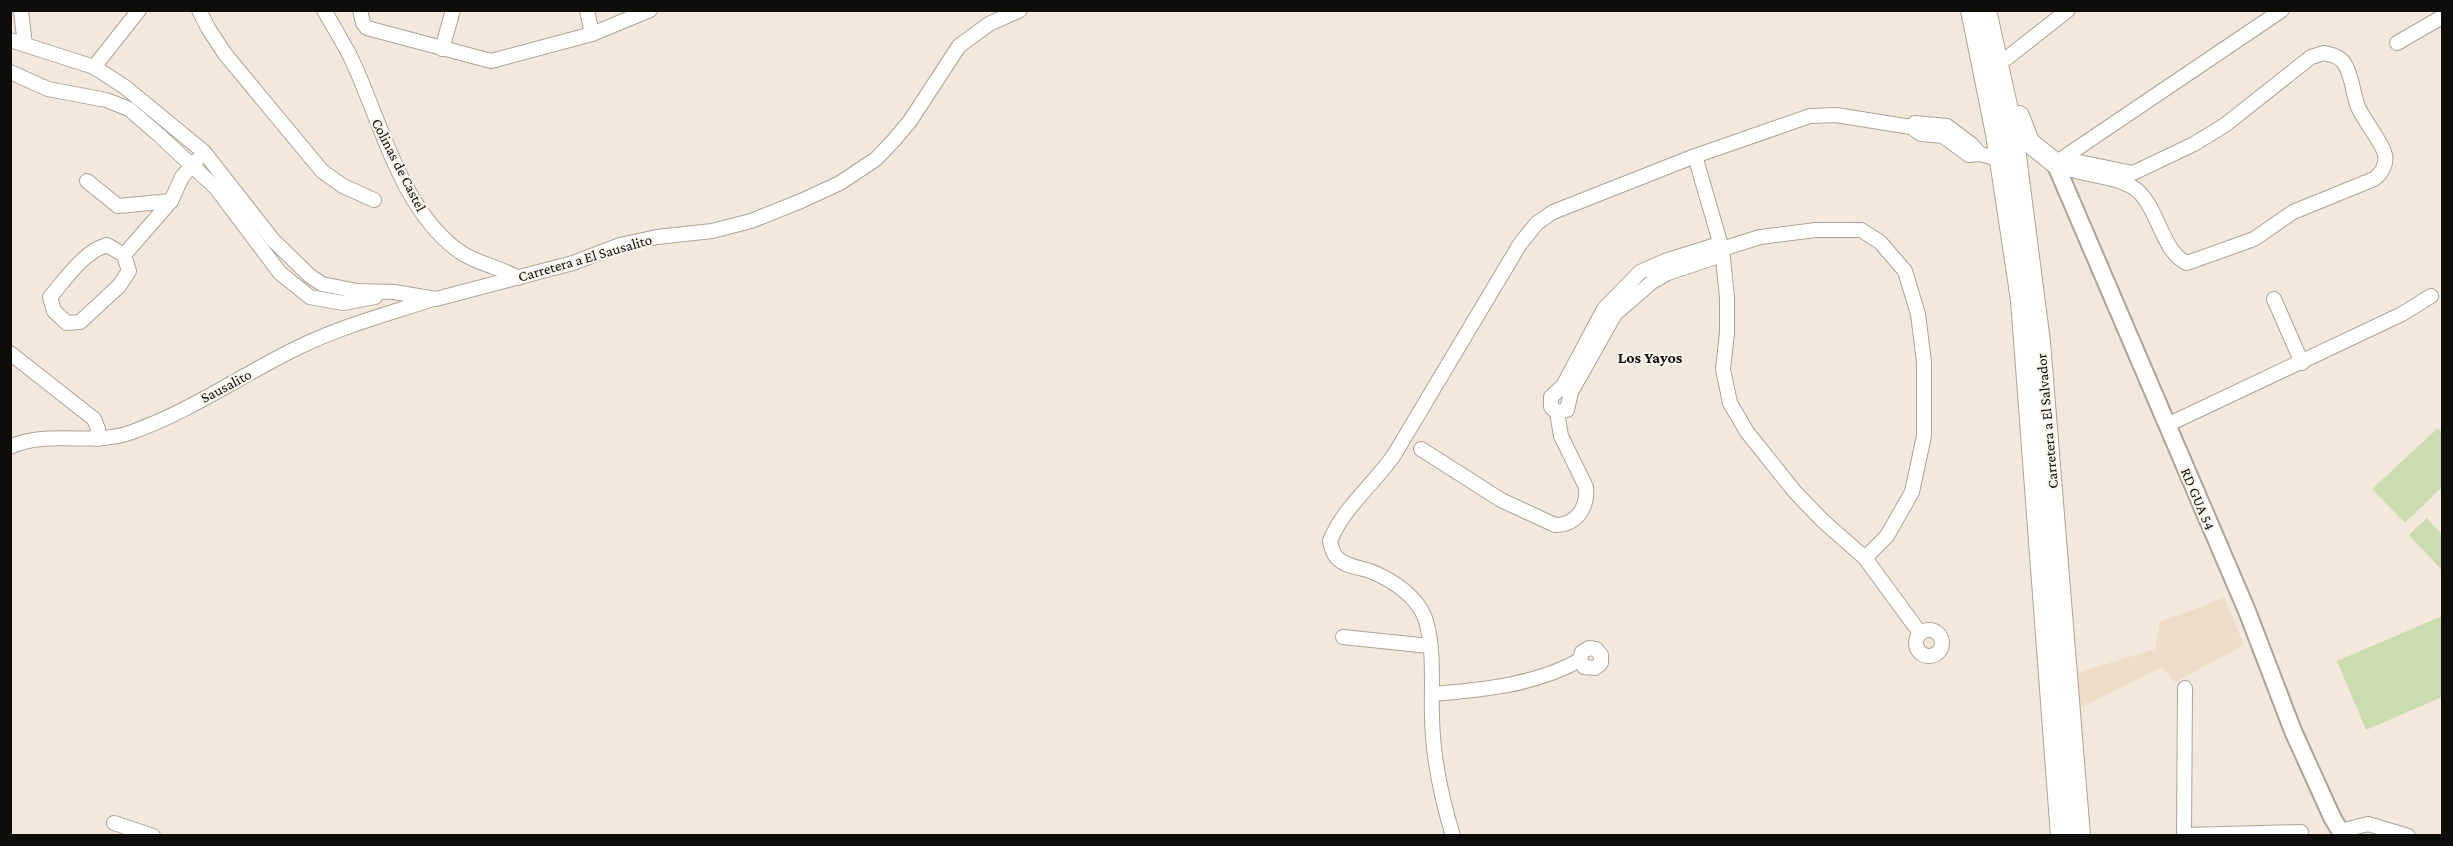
<svg xmlns="http://www.w3.org/2000/svg" width="2453" height="846" viewBox="0 0 2453 846" font-family="'Crimson Pro',serif">
<style>
.built{fill:#eedcca}
.pitch{fill:#cbddb0}
.lines{fill:none;stroke-linecap:round;stroke-linejoin:round}
.minor-casing{stroke:#aea397;stroke-width:16}
.major-casing{stroke:#aea397;stroke-width:20}
.highway-casing{stroke:#aea397;stroke-width:22}
.minor{stroke:#fff;stroke-width:14}
.major{stroke:#fff;stroke-width:16}
.highway{stroke:#fff;stroke-width:20}
.labels{text-anchor:middle;stroke-width:4.5;stroke-linejoin:round;paint-order:stroke}
.street-label{font-size:15px;fill:#100c08;stroke:#fdf6ef}
.neighbourhood-label{font-size:16px;font-weight:bold;fill:#100c08;stroke:#fdf6ef}
</style>
<rect width="100%" height="100%" fill="#f4e8dc"/>
<polygon class="built" points="2224,598 2244,645 2175,682 2162,667 2075,710 2074,674 2155,649 2160,622"/>
<g class="pitch">
<polygon points="2438,428 2442,432 2442,487 2405,523 2372,489"/>
<polygon points="2427,518 2442,535 2442,570 2409,535"/>
<polygon points="2442,616 2442,697 2366,730 2337,661"/>
</g>
<g class="lines">
<g class="minor-casing">
<g id="minor">
<polyline points="199,10 208,28 225,54 322,171 343,186 374,200"/>
<path d="M 324,10 C 333,26 343,42 351,58 C 381,121 399,205 456,249 C 475,264 499,266 518,278"/>
<polyline points="360,10 363,23 367,28 491,61 592,34 587,10"/>
<polyline points="21,11 25,45"/>
<polyline points="592,34 650,10"/>
<polyline points="10,40 94,67 125,87 204,152 273,240 310,276 322,284 357,291 394,292 436,299 573,263 620,245 657,237 712,231 751,221 801,201 840,183 876,159 894,140 910,121 959,46 989,24 1020,10"/>
<polyline points="2397,43 2442,17"/>
<polyline points="442,49 453,10"/>
<path d="M 2324,53 C 2332,55 2339,56 2344,63 C 2352,74 2353,94 2358,107 C 2364,121 2383,143 2385,155 C 2387,165 2381,174 2374,179 L 2293,212 L 2254,239 L 2187,263 C 2163,253 2159,211 2138,191 C 2119,174 2079,177 2055,163 L 2079,162 L 2133,173 L 2194,144 L 2225,125 L 2311,57 Z"/>
<polyline points="2007,58 2068,10"/>
<polyline points="94,67 139,10"/>
<polyline points="10,72 48,89 106,100 129,109 159,135 216,188 280,273 310,297 343,303 375,297"/>
<polyline points="1911,127 1915,123 1947,126 1971,144 1980,154"/>
<polyline points="1695,156 1722,249 1727,297 1727,333 1723,369 1730,403 1747,432 1795,492 1823,521 1865,558 1920,633"/>
<polyline points="2057,162 2282,10"/>
<polyline points="87,181 118,206 171,201"/>
<path d="M 107,245 L 124,255 L 129,271 L 119,286 L 80,322 L 67,323 L 54,311 L 50,297 C 66,279 83,252 107,245 Z"/>
<polyline points="1722,249 1713,246 1665,261 1640,272 1604,309 1563,386 1551,397 1551,407 1557,412 1567,410 1571,392 1615,314 1652,282 1668,273 1716,257 1722,249 1760,237 1816,230 1861,230 1880,242 1905,271 1918,314 1924,362 1924,436 1912,492 1887,536 1865,558"/>
<polyline points="124,255 171,201 182,177 197,160"/>
<polyline points="2274,299 2302,363"/>
<polyline points="10,353 94,419 98,429 97,439"/>
<polyline points="2167,425 2402,314 2431,296"/>
<path d="M 10,447 C 49,429 92,447 132,432 C 191,411 243,374 299,347 C 342,326 388,314 433,299"/>
<path d="M 1421,449 L 1501,500 L 1555,525 C 1577,525 1588,507 1586,487 L 1561,436 L 1557,412"/>
<circle cx="1929" cy="643" r="13"/>
<polyline points="1343,637 1429,646"/>
<path d="M 1432,694 C 1483,690 1535,685 1580,660 L 1582,652 L 1589,648 L 1596,649 L 1601,655 L 1601,663 L 1595,668 L 1584,667 L 1580,660"/>
<polyline points="114,823 153,836"/>
<polyline points="2340,831 2368,824 2408,836"/>
<polyline points="2184,835 2301,832"/>
<path d="M 1453,836 C 1441,797 1433,759 1432,718 C 1431,686 1435,648 1425,618 C 1417,596 1391,579 1370,571 C 1359,567 1346,567 1337,558 C 1333,554 1331,546 1330,541 C 1343,508 1374,484 1394,455 L 1520,244 L 1537,223 L 1553,212 L 1695,156 L 1810,116 L 1836,115 L 1911,127 L 1921,134 L 1943,136 L 1969,155 L 1980,154 L 1991,157"/>
<polyline points="2184,836 2185,688"/>
</g>
</g>
<g class="major-casing">
<polyline id="major" points="2055,163 2247,611 2293,731 2332,817 2343,836"/>
</g>
<g class="highway-casing">
<g id="highway">
<polyline points="1971,10 1996,134 2021,300 2061,836"/>
<polyline points="1986,10 2013,133 2040,342 2080,836"/>
<polyline points="2019,116 2029,142 2055,163"/>
</g>
</g>
<use href="#minor" class="minor"/>
<use href="#major" class="major"/>
<use href="#highway" class="highway"/>
</g>
<g class="labels">
<g class="street-label">
<text transform="translate(399 165) rotate(63)" y="5">Colinas de Castel</text>
<text transform="translate(585 258) rotate(-16)" y="5">Carretera a El Sausalito</text>
<text transform="translate(226 386) rotate(-28)" y="5">Sausalito</text>
<text transform="translate(2047 421) rotate(-95)" y="5">Carretera a El Salvador</text>
<text transform="translate(2198 499) rotate(67)" y="5">RD GUA 54</text>
</g>
<g class="neighbourhood-label">
<text x="1650" y="363">Los Yayos</text>
</g>
</g>
<rect width="2453" height="846" fill="none" stroke="#100c08" stroke-width="24"/>
</svg>
